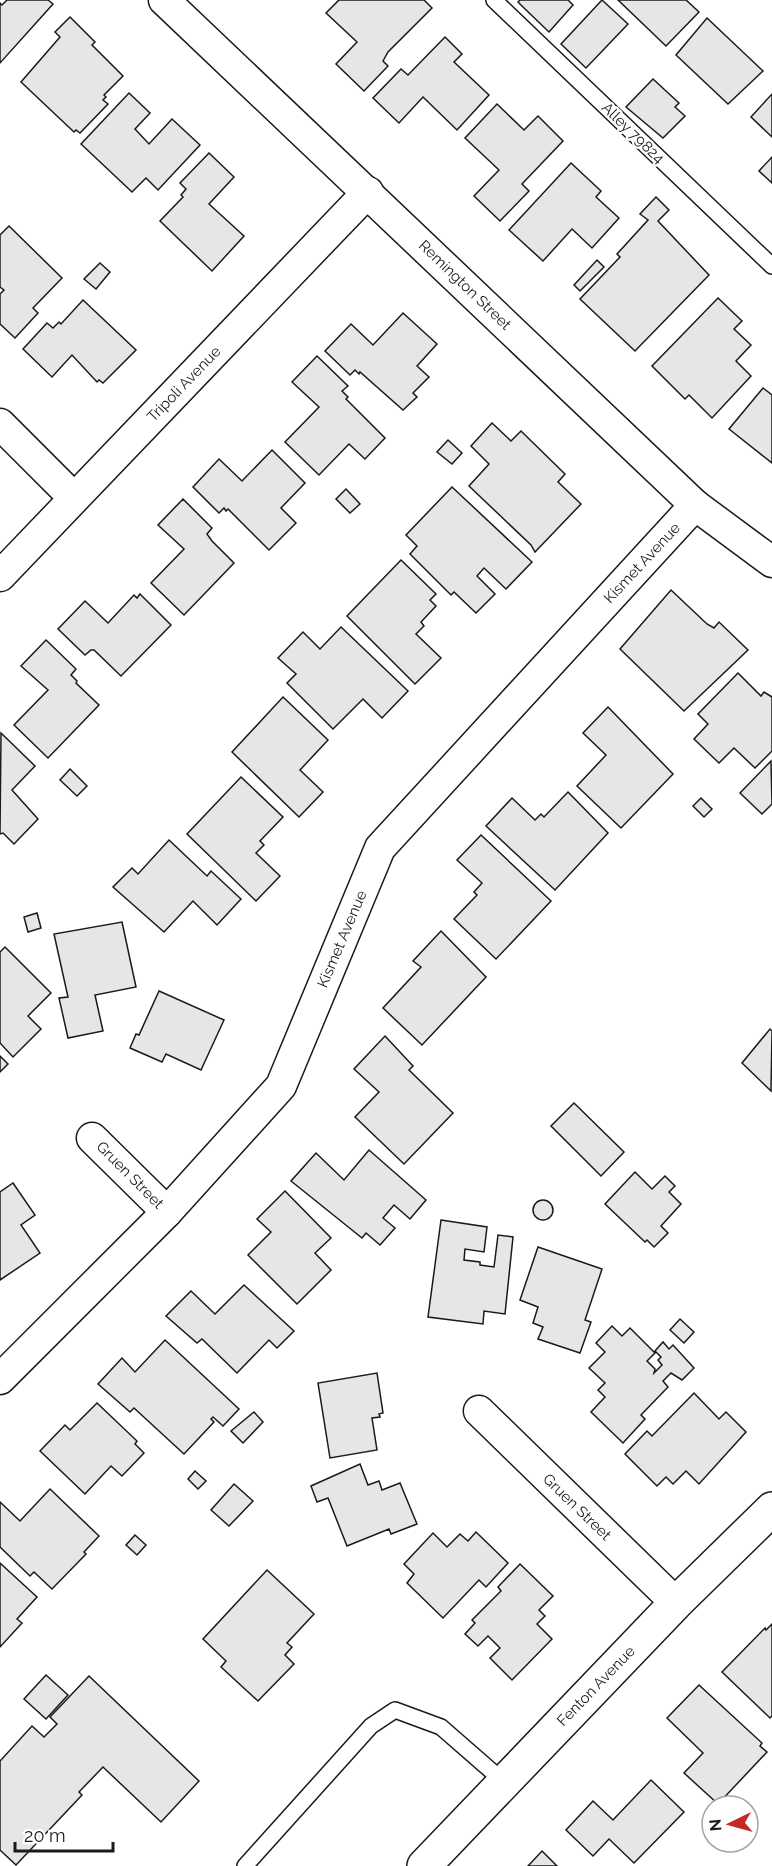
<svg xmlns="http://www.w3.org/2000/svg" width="772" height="1866" viewBox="0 0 772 1866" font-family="Raleway,sans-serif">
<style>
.building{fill:#e6e6e6;stroke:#1a1a1a;stroke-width:1.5}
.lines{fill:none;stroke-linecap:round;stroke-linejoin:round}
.service-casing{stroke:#1a1a1a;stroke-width:18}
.minor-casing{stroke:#1a1a1a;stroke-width:33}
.tertiary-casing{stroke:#1a1a1a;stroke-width:36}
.service{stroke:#fff;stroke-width:15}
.minor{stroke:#fff;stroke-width:30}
.tertiary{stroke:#fff;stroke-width:33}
.labels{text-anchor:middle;stroke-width:4.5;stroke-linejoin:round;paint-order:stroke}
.street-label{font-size:15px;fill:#1a1a1a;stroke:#fff}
</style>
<rect width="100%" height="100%" fill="#fff"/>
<g class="building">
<polygon points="7,0 48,0 53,4 0,63 0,3 2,5"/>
<polygon points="339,0 424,0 432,8 388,52 383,61 388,66 364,91 336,64 357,42 326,13"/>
<polygon points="520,0 568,0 573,5 549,32 524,8 518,2"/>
<polygon points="602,0 628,24 586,68 561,44"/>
<polygon points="618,0 686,0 699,12 666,46"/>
<polygon points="70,17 95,42 92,45 123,76 104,95 106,97 103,100 108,104 80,133 76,130 74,132 21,82 60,37 55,32"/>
<polygon points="707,18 763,71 728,104 676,55"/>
<polygon points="445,37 462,54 454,62 489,95 457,130 423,97 399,123 373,98 401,69 408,75"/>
<polygon points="653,79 679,103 675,107 685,116 663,138 626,107"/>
<polygon points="129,93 150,113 135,129 149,144 172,119 200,145 158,190 146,178 132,192 81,144"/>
<polygon points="772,94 772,137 751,117"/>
<polygon points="497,104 524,130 538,116 563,141 522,184 529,191 500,221 474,196 499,170 465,138"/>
<polygon points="209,153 234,177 209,204 244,236 212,271 160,221 183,197 181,195 186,189 180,183"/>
<polygon points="772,157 772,183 759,171"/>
<polygon points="571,163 601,191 596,197 619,218 592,248 572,229 543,261 509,230"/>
<polygon points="656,197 669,210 658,221 709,275 635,351 580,299 620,257 617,254 648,220 640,214"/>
<polygon points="9,226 62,278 33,308 38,313 15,338 0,324 0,294 4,290 0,287 0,235"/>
<polygon points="597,260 604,267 580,291 574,285"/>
<polygon points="100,263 110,272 96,289 84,279"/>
<polygon points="718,298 742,321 734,329 751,345 736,361 751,376 712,418 689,395 685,399 652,366"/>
<polygon points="83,300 136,350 103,383 99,380 97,382 72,355 52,377 23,349 47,323 53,328 59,322 61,324"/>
<polygon points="403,313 437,344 417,366 429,377 413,393 417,397 403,410 360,372 359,374 355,370 350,375 325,351 351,324 373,345"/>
<polygon points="317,356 348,386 342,391 348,397 346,399 385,438 365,459 349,444 319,475 285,442 319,407 292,382"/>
<polygon points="763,388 772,395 772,463 729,429"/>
<polygon points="492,423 511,441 521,431 565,474 558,482 581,504 535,552 531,545 469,486 489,464 471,446"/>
<polygon points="448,440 462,453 452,464 437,452"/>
<polygon points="272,450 305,483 281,508 296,523 269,550 228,509 226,511 224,508 219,513 193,487 219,459 242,481"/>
<polygon points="452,487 532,562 506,589 484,568 477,576 495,594 476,613 454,592 451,595 410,554 417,546 406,535"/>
<polygon points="346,489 360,504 350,513 336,499"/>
<polygon points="183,499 212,528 207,534 212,541 234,563 184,615 151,583 184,549 158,525"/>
<polygon points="401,560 436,594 430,600 436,606 421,622 424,626 416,634 441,658 415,684 347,616"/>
<polygon points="671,590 707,624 714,628 719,622 748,650 684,711 620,649"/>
<polygon points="140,594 171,625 121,676 94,650 91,650 85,655 58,629 85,601 108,623 134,595 137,598"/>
<polygon points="341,627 408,691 382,718 363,699 333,729 287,683 296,674 278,658 303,632 320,649"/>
<polygon points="46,640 76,669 71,675 77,681 76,683 99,705 48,758 14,725 48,690 21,666"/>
<polygon points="738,673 761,696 764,692 772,697 772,751 755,768 734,748 719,763 694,739 708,724 698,714"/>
<polygon points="283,697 328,740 300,770 323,792 299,817 232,752"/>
<polygon points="608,707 673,774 621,828 577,786 606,755 583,733"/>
<polygon points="1,733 35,766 12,790 38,819 14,844 3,833 0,834"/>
<polygon points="771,761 772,804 762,814 740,793"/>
<polygon points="70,769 87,786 77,796 60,780"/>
<polygon points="241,777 283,817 260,841 264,845 256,853 280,876 256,901 187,834"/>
<polygon points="568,792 608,833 555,890 486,826 512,798 535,820 541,814 544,817"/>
<polygon points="701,798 712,809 704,817 693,806"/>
<polygon points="481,835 551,901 496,959 454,919 477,895 474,892 482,883 457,860"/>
<polygon points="169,840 207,876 211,871 241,899 217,925 193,901 164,932 113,887 132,868 138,874"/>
<polygon points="37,913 41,928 28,932 24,917"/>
<polygon points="122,922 136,987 95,995 103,1031 68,1038 59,998 68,997 54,934"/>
<polygon points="441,931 486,977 422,1045 383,1008 421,967 413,961"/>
<polygon points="5,947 51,993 28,1016 41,1029 13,1057 0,1043 0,952"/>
<polygon points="159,991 224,1020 201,1070 166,1054 162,1062 130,1048 136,1034 139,1035"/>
<polygon points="770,1029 772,1031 771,1091 742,1063"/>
<polygon points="385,1036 413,1066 409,1070 453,1113 404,1164 355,1117 379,1092 354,1069"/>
<polygon points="0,1056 8,1064 0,1072"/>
<polygon points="574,1103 624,1152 601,1176 551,1126"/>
<polygon points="369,1150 426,1200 410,1219 394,1205 383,1218 395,1228 380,1245 366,1233 362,1238 291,1181 316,1153 344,1180"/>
<polygon points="635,1172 652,1189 665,1176 675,1186 669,1192 681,1204 661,1226 668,1233 654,1247 647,1240 645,1242 605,1204"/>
<polygon points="13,1183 35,1215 21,1225 40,1253 0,1280 0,1192"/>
<polygon points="285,1191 331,1238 315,1253 331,1270 297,1304 248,1255 271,1232 257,1219"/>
<circle cx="543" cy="1210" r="10"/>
<polygon points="441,1220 487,1227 484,1252 465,1249 464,1260 480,1262 480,1265 494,1267 498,1235 513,1237 505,1314 484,1311 483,1324 428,1317"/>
<polygon points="538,1247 602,1269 585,1320 591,1322 580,1353 538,1339 543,1327 533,1323 538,1307 520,1300"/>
<polygon points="244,1285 294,1331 277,1348 269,1340 237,1373 202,1339 197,1343 166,1316 191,1291 215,1314"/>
<polygon points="680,1319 694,1332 684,1343 670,1330"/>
<polygon points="612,1326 622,1336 630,1328 655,1353 647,1361 655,1369 654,1373 662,1365 658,1360 661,1357 655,1351 663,1342 669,1349 673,1345 694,1368 682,1380 671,1373 663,1381 668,1387 641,1415 645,1419 623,1443 591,1412 605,1397 598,1390 605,1383 589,1368 605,1352 596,1343"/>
<polygon points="165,1340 239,1409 223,1426 213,1417 211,1419 214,1422 184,1454 134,1408 130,1412 98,1384 122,1358 135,1372"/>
<polygon points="377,1373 383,1413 379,1414 380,1417 372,1418 377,1450 330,1458 318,1383"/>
<polygon points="694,1393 719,1419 726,1412 746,1432 699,1484 686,1471 673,1484 666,1477 657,1486 625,1454 647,1431 652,1436"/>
<polygon points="97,1403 137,1441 135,1444 144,1453 122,1476 111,1466 85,1494 40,1451 65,1425 70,1430"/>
<polygon points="254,1412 263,1422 243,1443 231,1431"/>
<polygon points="360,1464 368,1485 379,1481 382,1490 400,1483 417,1524 391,1534 389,1529 347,1546 328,1498 317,1502 311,1486"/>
<polygon points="195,1471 206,1481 198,1489 188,1479"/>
<polygon points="234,1484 253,1501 229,1526 211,1510"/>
<polygon points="50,1489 99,1536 84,1552 86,1554 52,1589 34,1572 30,1576 0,1547 0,1502 20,1521"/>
<polygon points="476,1532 508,1563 486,1587 479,1580 443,1618 407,1583 414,1574 404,1564 433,1533 447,1547 460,1534 468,1541"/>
<polygon points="135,1535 146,1545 137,1555 126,1545"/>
<polygon points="0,1563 37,1597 17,1619 22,1623 0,1647"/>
<polygon points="520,1564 553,1596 539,1610 545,1616 537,1624 552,1639 512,1680 490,1658 500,1648 488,1636 478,1646 465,1634 475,1623 472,1620 501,1591 498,1587"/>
<polygon points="267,1570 314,1614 287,1643 292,1647 285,1655 294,1664 258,1701 221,1667 226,1661 203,1639"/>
<polygon points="772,1624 772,1716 770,1718 722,1672 765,1628 766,1630"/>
<polygon points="46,1675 68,1695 46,1719 24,1699"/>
<polygon points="89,1676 199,1781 161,1822 103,1767 79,1792 82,1795 16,1865 0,1850 0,1761 32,1726 44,1737 57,1724 50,1717"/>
<polygon points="699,1685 762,1743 760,1746 767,1752 718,1804 684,1773 703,1753 667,1718"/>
<polygon points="651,1780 684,1812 634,1863 609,1839 593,1856 566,1830 593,1801 613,1820"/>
<polygon points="542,1851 557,1866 528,1866"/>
</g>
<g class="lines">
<g class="service-casing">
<g id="service">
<polyline points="494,0 772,266"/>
<polyline points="245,1866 371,1726 395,1710 441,1727 504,1782"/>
</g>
</g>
<g class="minor-casing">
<g id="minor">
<polyline points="164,0 695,505 772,562"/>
<polyline points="0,424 74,498"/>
<polyline points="0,576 368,192"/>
<polyline points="92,1138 167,1212"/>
<polyline points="0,1379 167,1212 281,1086 380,848 695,505"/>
<polyline points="479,1411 676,1603"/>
</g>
</g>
<g class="tertiary-casing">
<polyline id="tertiary" points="424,1866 676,1603 772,1509"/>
</g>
<use href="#service" class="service"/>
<use href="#minor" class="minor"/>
<use href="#tertiary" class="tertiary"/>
</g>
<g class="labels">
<g class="street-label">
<text transform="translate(633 133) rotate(44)" y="5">Alley 79824</text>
<text transform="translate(465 285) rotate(44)" y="5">Remington Street</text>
<text transform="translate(184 384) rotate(-46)" y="5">Tripoli Avenue</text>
<text transform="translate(642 563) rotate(-47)" y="5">Kismet Avenue</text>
<text transform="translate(342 939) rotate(-67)" y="5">Kismet Avenue</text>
<text transform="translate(130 1175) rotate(45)" y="5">Gruen Street</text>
<text transform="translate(577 1507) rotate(44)" y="5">Gruen Street</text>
<text transform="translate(596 1686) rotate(-46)" y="5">Fenton Avenue</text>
</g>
</g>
<g transform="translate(730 1824) rotate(265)"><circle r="28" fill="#ffffff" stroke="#a3a3a3" stroke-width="1.5"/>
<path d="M0-4.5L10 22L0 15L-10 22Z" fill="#c62828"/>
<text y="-9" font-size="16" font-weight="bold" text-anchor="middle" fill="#1a1a1a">N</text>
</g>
<path d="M15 1842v9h98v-9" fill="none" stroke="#1a1a1a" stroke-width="3"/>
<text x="24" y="1842" font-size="18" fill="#1a1a1a" stroke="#ffffff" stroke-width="4.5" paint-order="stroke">20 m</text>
</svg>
